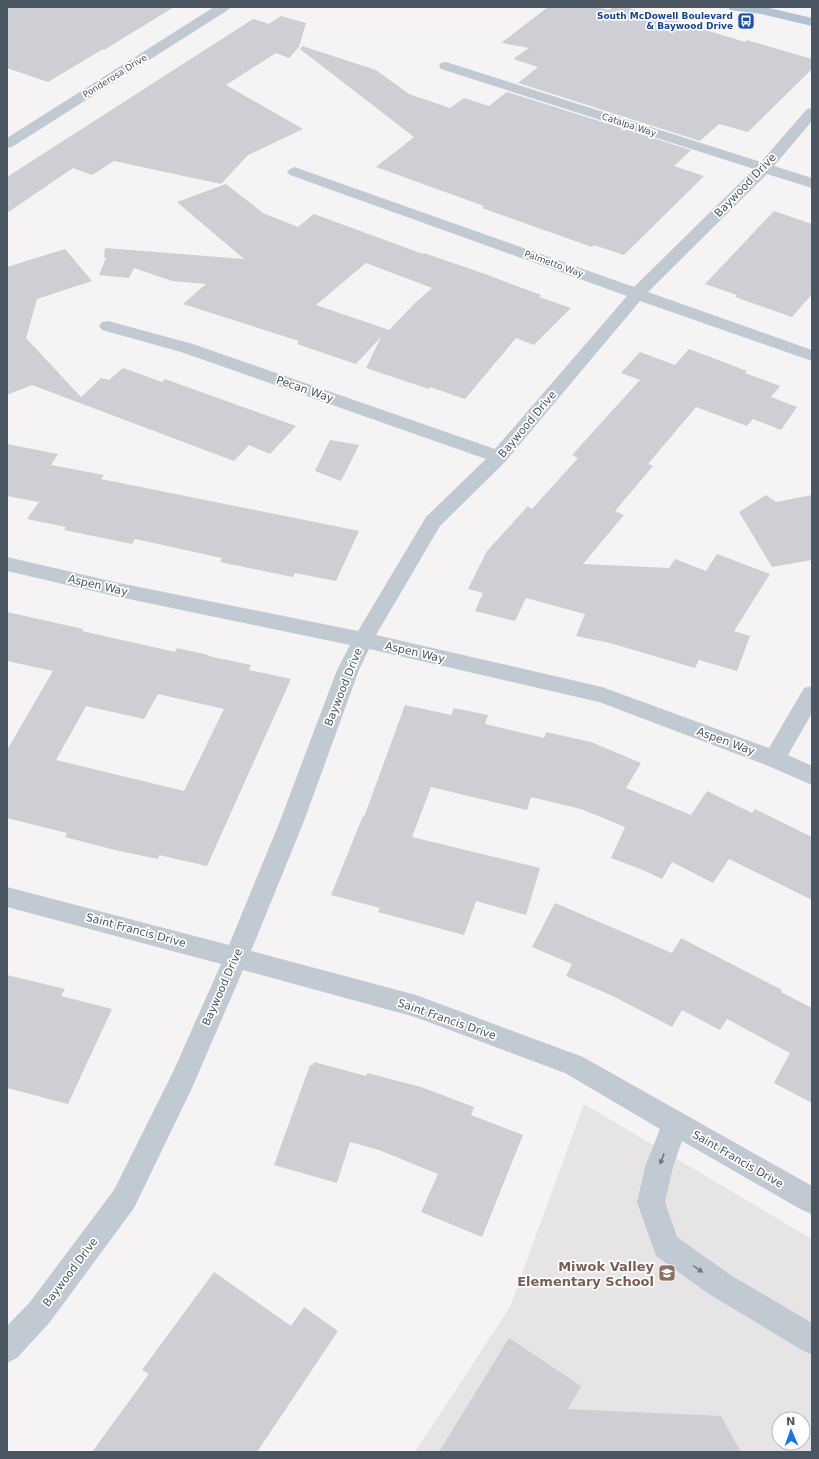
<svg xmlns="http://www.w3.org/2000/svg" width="819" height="1459" viewBox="0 0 819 1459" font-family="'DejaVu Sans',sans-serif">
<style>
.education{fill:#e6e4e5;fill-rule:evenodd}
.building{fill:#cdcfd5;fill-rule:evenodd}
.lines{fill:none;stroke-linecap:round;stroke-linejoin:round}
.minor{fill:#c1cad2;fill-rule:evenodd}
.major{fill:#b3c2d1;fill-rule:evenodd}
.oneway{fill:#6e7983}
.labels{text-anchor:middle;stroke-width:3.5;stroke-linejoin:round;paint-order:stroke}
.far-transit-label{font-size:9px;font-weight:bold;fill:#164399;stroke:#fff;text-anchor:end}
.far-street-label{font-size:9px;fill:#4a5661;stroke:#fff}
.street-label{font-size:11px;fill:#4a5661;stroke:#fff}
.near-education-label{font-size:13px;font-weight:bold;fill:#785e54;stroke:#fff;text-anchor:end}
</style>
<rect width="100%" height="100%" fill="#f5f3f3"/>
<path class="education" d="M 584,1104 L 812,1239 L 812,1452 L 415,1452 L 510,1307 ZM 779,1419 L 803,1419 L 803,1443 L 779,1443 Z"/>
<g class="building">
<polygon points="7,7 174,7 104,50 103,49 48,82 7,68"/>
<polygon points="548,7 597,7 609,10 614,7 625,7 642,12 644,11 745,42 747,40 812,59 812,69 748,132 719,124 700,141 518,83 538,67 513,59 529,48 501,43"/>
<polygon points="281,16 306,23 299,47 289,58 276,53 226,85 303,129 248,155 221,184 114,161 92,175 73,168 7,213 7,177 253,19 269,24"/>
<polygon points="302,46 376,70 409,94 450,108 464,98 489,106 507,92 691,150 674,166 704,176 624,255 594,245 592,247 482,208 484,206 376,167 414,137 300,49"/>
<path d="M 226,184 L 263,213 L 298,227 L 314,214 L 423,254 L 424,253 L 485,274 L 541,295 L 539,297 L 571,308 L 534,345 L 516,338 L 465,399 L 430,387 L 429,389 L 366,368 L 381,337 L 356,364 L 297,344 L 299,341 L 183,304 L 206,284 L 172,281 L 134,268 L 129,278 L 99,275 L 106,258 L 104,257 L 105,248 L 244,259 L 177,202 ZM 366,263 L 432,288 L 414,304 L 389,330 L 316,305 Z"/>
<polygon points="774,211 812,224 812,294 792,317 735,297 737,295 705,284"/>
<polygon points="65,249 92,281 37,299 26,338 81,397 101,378 109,380 123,368 162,382 165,379 296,426 270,454 249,445 234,461 32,385 7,395 7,267"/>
<polygon points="689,349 747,371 745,373 780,386 771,397 797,407 781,430 753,419 747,426 696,407 648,464 653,466 615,511 624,515 583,564 669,568 675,559 706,571 717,554 770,574 734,631 750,636 737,671 699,660 695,668 610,643 576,636 585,614 526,598 515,621 475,611 483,593 468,589 487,551 528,506 532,509 578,458 572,455 640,380 621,373 640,352 675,365"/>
<polygon points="330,440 359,445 341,481 315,471"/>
<polygon points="7,444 58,454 51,465 104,475 101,479 359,531 336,581 295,573 293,577 220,562 222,558 135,539 132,544 64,530 66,527 27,519 39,502 7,496"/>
<polygon points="766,495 776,502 812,495 812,560 772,567 739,512"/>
<path d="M 7,612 L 83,629 L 82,631 L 175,652 L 177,648 L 208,655 L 208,656 L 251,665 L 249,670 L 291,679 L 207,866 L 159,855 L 158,859 L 115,850 L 65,837 L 67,833 L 7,818 L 7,750 L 53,671 L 7,661 ZM 158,694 L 224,709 L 184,791 L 56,760 L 86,706 L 144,719 Z"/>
<polygon points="405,705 451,715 454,708 488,715 485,724 544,738 546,732 591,742 641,763 626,788 691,815 707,791 752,813 755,809 812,837 812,900 729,859 713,883 672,862 662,879 643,870 611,858 625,827 581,809 531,797 527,810 431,787 412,837 540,868 526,915 476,901 464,935 378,912 380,908 331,895 363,816 364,817"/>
<polygon points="555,903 672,953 681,938 782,990 781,992 812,1008 812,1103 774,1083 790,1053 727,1019 720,1030 682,1010 672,1027 613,996 566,976 572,964 532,947"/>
<polygon points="7,975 65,989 61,996 112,1009 68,1104 7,1088"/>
<polygon points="314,1062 366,1076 367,1073 421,1087 474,1107 471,1115 523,1135 482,1237 421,1212 438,1174 379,1150 350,1142 337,1183 274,1165 310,1065 313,1065"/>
<polygon points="214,1272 291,1326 304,1307 338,1331 257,1452 92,1452 149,1374 142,1370"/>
<polygon points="509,1338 581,1386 568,1409 721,1416 741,1452 439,1452"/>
</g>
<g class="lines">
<g class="minor">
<polygon points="214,7 230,7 228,10 12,147 7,148 7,138"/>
<polygon points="446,62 761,162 807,109 812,108 812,121 774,166 812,178 812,188 767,174 648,292 812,350 812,361 640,301 506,461 440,526 376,635 602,687 769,748 804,688 812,686 812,713 788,755 812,766 812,785 766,765 599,702 369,649 359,670 304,821 251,951 416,995 583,1057 812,1186 812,1214 802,1210 682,1141 673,1167 665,1202 677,1237 729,1274 812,1323 812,1355 802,1350 709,1294 656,1256 637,1202 645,1167 660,1129 565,1073 415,1017 243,970 192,1088 134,1208 50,1322 17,1358 7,1363 7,1326 30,1302 114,1190 173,1072 221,964 7,907 7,887 229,945 280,821 337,670 350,645 119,597 7,571 7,557 119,583 358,631 426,517 486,459 181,352 102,330 99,326 102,322 108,321 193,344 495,449 627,296 290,175 287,172 290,169 295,167 300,169 634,287 754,169 441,69 439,66 441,63"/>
</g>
<polygon class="major" points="728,7 765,7 812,18 812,26 761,14 730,10"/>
</g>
<defs><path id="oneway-solid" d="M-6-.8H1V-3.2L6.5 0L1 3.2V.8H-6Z"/></defs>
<g class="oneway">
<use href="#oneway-solid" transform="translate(662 1159) rotate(110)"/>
<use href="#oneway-solid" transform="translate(698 1269) rotate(35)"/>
</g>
<defs>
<g id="bus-square" transform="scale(0.9)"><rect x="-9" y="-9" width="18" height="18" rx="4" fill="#1a4fb4" stroke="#fff"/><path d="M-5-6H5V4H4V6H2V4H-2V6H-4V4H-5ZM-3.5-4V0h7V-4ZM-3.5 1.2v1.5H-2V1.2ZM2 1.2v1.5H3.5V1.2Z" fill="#fff"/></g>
<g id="school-square" transform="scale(0.9)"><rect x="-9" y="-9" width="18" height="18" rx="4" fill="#8d6e63" stroke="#fff"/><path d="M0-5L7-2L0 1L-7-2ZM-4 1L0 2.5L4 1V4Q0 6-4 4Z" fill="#fff"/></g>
</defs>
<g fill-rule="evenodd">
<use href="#bus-square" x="746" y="21"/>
<use href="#school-square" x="667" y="1273"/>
</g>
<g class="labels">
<g class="far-transit-label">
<text x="733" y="19">South McDowell Boulevard<tspan x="733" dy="10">&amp; Baywood Drive</tspan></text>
</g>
<g class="far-street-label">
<text transform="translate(115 76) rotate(-32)" y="3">Ponderosa Drive</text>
<text transform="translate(629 125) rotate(18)" y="3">Catalpa Way</text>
<text transform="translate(554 264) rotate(20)" y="3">Palmetto Way</text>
</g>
<g class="street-label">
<text transform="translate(745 185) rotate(-46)" y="4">Baywood Drive</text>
<text transform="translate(305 389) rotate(19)" y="4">Pecan Way</text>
<text transform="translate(527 424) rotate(-50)" y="4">Baywood Drive</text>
<text transform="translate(98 585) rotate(13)" y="4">Aspen Way</text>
<text transform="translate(415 652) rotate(13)" y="4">Aspen Way</text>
<text transform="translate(343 687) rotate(-68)" y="4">Baywood Drive</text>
<text transform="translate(726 741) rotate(20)" y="4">Aspen Way</text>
<text transform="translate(136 930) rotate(15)" y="4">Saint Francis Drive</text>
<text transform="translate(222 987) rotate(-66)" y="4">Baywood Drive</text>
<text transform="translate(447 1019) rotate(19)" y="4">Saint Francis Drive</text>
<text transform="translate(738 1159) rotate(30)" y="4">Saint Francis Drive</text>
<text transform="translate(70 1272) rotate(-53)" y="4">Baywood Drive</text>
</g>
<g class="near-education-label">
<text x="654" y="1271">Miwok Valley<tspan x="654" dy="15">Elementary School</tspan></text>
</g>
</g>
<rect width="819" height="1459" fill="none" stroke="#4a5661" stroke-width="16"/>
<g transform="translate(791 1431) rotate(358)"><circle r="19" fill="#ffffff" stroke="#b7bbc0"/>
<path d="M0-3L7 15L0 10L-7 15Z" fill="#1a73e8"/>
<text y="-6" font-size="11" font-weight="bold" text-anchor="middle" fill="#4a5661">N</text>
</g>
</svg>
